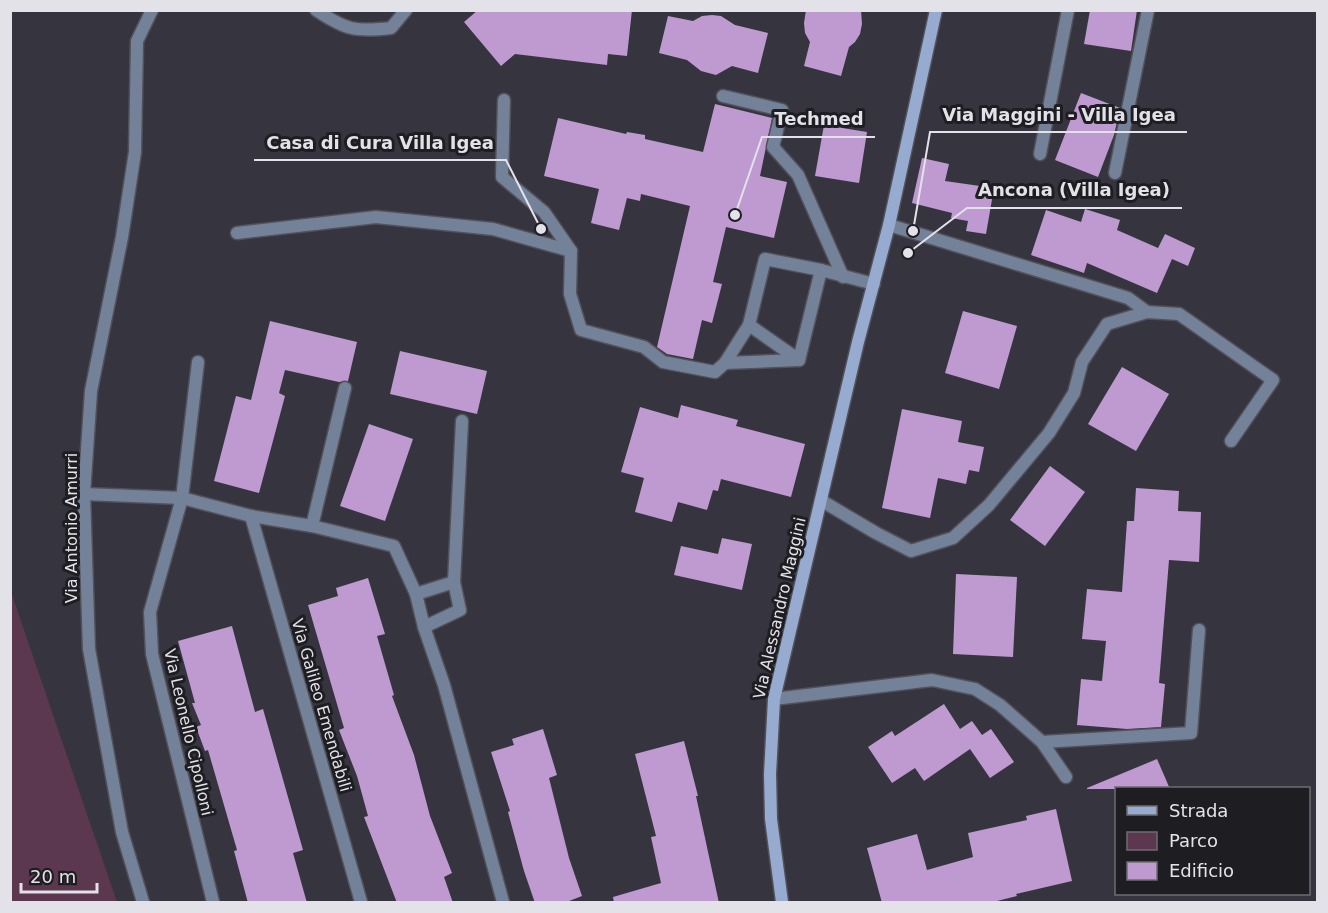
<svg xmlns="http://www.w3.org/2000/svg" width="1328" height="913" viewBox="0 0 1328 913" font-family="'DejaVu Sans',sans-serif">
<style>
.green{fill:#5c3750}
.building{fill:#be9ad0}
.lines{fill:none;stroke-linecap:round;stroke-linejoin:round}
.lane-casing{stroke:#52515a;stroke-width:15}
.street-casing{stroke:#52515a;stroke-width:15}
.secondary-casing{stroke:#52515a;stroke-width:15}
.lane{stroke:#748299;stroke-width:12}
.street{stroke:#748299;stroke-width:12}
.secondary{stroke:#97abd0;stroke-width:12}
.labels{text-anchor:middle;stroke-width:6;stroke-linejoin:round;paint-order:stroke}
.street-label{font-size:16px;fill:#e3e2e9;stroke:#1e1e22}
.leader{fill:none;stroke:#e3e2e9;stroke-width:2}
.callout-dot{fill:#e3e2e9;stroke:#1e1e22;stroke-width:2}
.callout-label{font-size:18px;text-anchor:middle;font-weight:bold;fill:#e3e2e9;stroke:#1e1e22;stroke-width:6;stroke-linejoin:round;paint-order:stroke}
</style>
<rect width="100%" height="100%" fill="#36353f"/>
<polygon class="green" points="11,592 117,902 11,902"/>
<g class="building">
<polygon points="478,10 632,10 627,56 608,54 607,65 515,54 501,66 464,22"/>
<polygon points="806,10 861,10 862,24 860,34 855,42 849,47 841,76 804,66 810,42 805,33 804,23"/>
<polygon points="1090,10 1137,10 1131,51 1084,44"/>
<polygon points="712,15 721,16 735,25 768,33 758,73 732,66 716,75 701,71 687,60 659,53 668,16 693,21 702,16"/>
<polygon points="1081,93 1120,108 1114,135 1098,177 1055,160"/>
<polygon points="715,104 772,118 760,176 787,182 774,238 726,227 713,282 722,284 712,323 702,320 693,359 667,354 657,347 690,206 641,194 640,201 627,198 619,230 591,223 599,189 544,176 558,118 626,134 627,132 645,135 645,139 703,152"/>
<polygon points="824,125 867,132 859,183 815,176"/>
<polygon points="922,158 949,164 945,181 994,188 986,234 966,231 968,221 951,218 952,213 912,203"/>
<polygon points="1085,209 1120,220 1117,230 1158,248 1165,234 1195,248 1188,266 1172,259 1157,293 1087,263 1084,273 1031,255 1046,210 1081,222"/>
<polygon points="963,311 1017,326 999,389 945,373"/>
<polygon points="270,321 357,342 348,381 339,382 285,370 279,393 285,396 259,493 214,481 236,396 251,400"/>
<polygon points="400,351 487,371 477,414 390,394"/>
<polygon points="1122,367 1169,394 1136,451 1088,424"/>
<polygon points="681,405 738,420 736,426 805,444 791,497 721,479 718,491 713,490 707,510 678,502 672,522 635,512 644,478 621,472 640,407 678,418"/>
<polygon points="902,409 962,421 958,442 984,447 979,472 969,470 966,484 938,478 930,518 882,508"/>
<polygon points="369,424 413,439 385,521 340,506"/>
<polygon points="1050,466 1085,492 1045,546 1010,520"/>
<polygon points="1136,488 1179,491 1178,511 1201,512 1199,562 1169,560 1159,683 1165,684 1161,727 1127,729 1077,725 1081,679 1102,681 1106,641 1082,639 1087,589 1122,592 1127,521 1134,521"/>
<polygon points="722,538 752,544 742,590 674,575 681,546 718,554"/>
<polygon points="956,574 1017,577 1013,657 953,654"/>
<polygon points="368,578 385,634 377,636 394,695 392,696 414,755 430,816 452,873 444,877 453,903 397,903 364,817 368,816 357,776 339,730 344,728 308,605 338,596 336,588"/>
<polygon points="232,626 255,712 263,709 303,850 293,853 307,903 248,903 234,851 237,850 208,750 205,751 196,727 201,725 192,703 195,703 178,641"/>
<polygon points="944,704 960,729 972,721 982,735 991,729 1014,762 990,778 970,749 924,781 915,768 892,783 868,747 892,731 895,736"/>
<polygon points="543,729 557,775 549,778 569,858 582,896 564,903 535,903 524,871 508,812 510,811 491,752 514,745 512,739"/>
<polygon points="684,741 698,796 696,796 719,903 614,903 613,897 661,883 651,837 656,836 635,754"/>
<polygon points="1157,759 1170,789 1087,789 1087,788"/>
<polygon points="1056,809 1072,881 1016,894 1017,896 989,903 882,903 867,848 917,834 927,870 973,857 968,833 1027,820 1026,816"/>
</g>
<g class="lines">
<g class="lane-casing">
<g id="lane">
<polyline points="723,96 782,110 773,147 798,175 843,277"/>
<polyline points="504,100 502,177 544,212 571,251 570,294 581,330 644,347 663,362 715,372 725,363"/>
<polyline points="1040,154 1068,10"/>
<polyline points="1115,173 1148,10"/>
<polyline points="889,225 1128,298 1147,312"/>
<polyline points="237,233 376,217 493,229 571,251"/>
<polygon points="765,259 821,270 799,360 725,363 749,325"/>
<polyline points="821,270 874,284"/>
<polyline points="749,325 799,360"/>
<polyline points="822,501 876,533 911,551 953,538 989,505 1049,433 1074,393 1082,362 1107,324 1147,312 1179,314 1273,380 1231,441"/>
<polyline points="774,699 932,680 975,689 1000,705 1042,742 1066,777"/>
<polyline points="1042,742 1191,733 1199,630"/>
</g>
</g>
<g class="street-casing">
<g id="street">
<path d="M 316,10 C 346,30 355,32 391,28 L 406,10"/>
<polyline points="198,362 182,498 150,612 152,654 213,902"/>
<polyline points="84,494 182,498 251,516 312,526 394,546 416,594 424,627 444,685 503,902"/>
<polyline points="251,516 361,902"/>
<polyline points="312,526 345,388"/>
<polyline points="416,594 454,582"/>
<polyline points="424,627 460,610 454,582 462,421"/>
<polyline points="143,902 122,832 89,649 84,494 91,391 122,237 135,152 137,41 152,10"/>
</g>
</g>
<g class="secondary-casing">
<polyline id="secondary" points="782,902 771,819 770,774 774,699 858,342 889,225 936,10"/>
</g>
<use href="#lane" class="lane"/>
<use href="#street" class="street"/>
<use href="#secondary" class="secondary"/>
</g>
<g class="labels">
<g class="street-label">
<text transform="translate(71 528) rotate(-90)" y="6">Via Antonio Amurri</text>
<text transform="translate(779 608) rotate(-77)" y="6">Via Alessandro Maggini</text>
<text transform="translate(322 705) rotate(74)" y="6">Via Galileo Emendabili</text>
<text transform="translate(189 732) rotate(77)" y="6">Via Leonello Cipolloni</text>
</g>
</g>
<path class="leader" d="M913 231L930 132H1187M735 215L762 137H875M541 229L506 160H254M908 253L967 208H1182"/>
<g class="callout-dot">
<circle cx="913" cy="231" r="6"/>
<circle cx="735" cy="215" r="6"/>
<circle cx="541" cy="229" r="6"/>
<circle cx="908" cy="253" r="6"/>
</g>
<g class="callout-label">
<text x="1059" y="121">Via Maggini - Villa Igea</text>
<text x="819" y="125">Techmed</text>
<text x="380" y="149">Casa di Cura Villa Igea</text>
<text x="1074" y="196">Ancona (Villa Igea)</text>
</g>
<rect width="1328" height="913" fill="none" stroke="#e3e2e9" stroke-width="24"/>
<rect x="1115" y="787" width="195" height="108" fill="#1e1e22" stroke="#6d6c72" stroke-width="1.5"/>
<rect x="1127" y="806" width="30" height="9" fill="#97abd0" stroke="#6d6c72" stroke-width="1.5"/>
<text x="1169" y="817" font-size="18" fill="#e3e2e9">Strada</text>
<rect x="1127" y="832" width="30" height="18" fill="#5c3750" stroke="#6d6c72" stroke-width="1.5"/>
<text x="1169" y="847" font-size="18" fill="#e3e2e9">Parco</text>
<rect x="1127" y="862" width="30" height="18" fill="#be9ad0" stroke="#6d6c72" stroke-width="1.5"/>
<text x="1169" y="877" font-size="18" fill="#e3e2e9">Edificio</text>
<path d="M21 883v9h76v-9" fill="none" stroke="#e3e2e9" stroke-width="3"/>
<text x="30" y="883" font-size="18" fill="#e3e2e9" stroke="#1e1e22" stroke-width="4.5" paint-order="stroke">20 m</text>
</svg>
